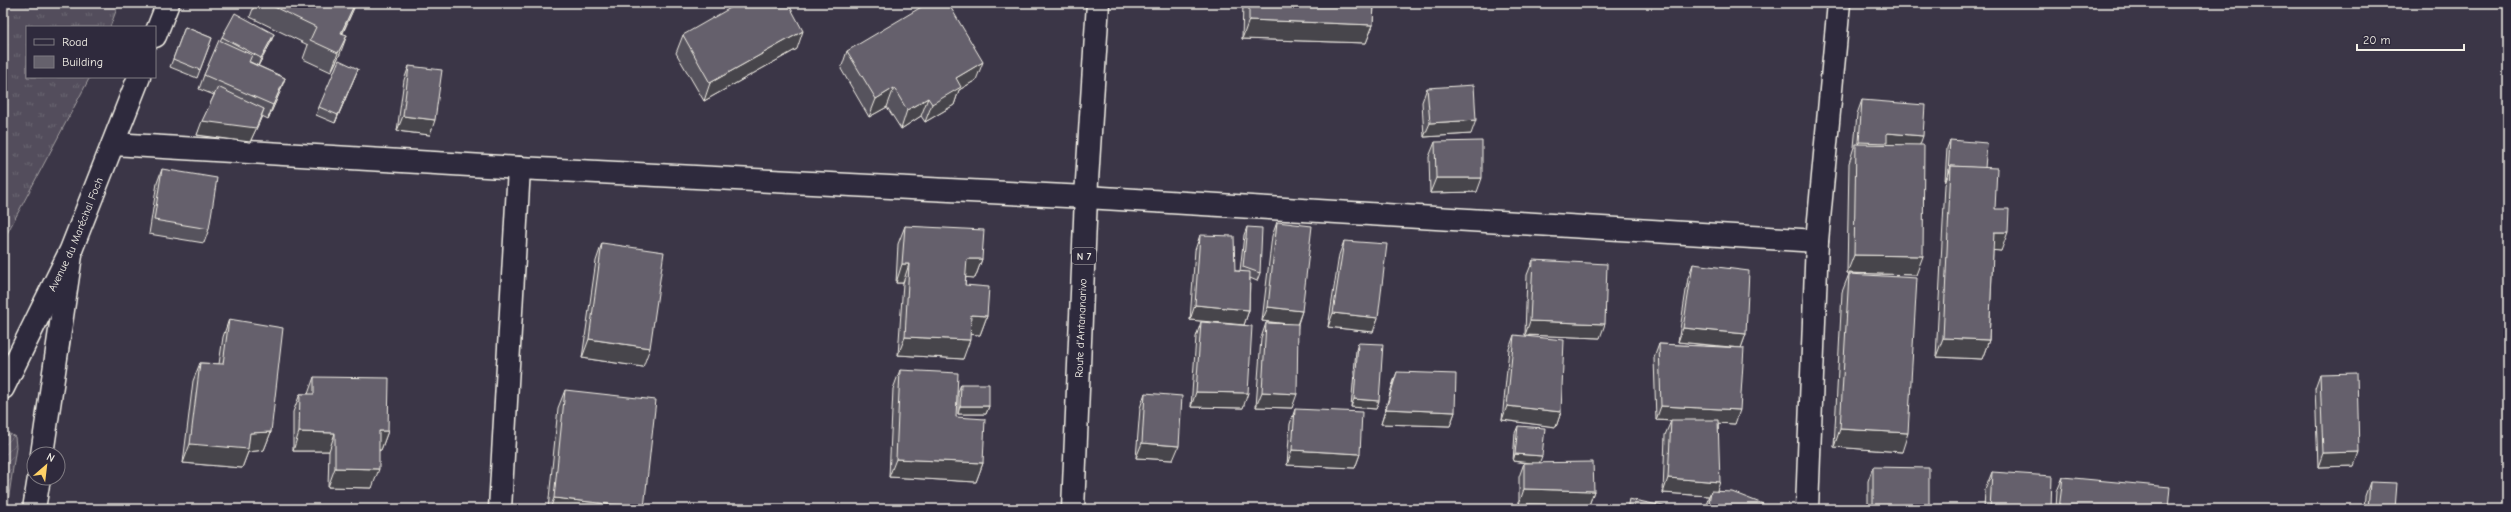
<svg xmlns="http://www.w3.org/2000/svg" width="2511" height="512" viewBox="0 0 2511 512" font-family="'Comic Neue',sans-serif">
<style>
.grass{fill:url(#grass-tufts);stroke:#a4a0a2}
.garden{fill:url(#garden-furrows);stroke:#a4a0a2}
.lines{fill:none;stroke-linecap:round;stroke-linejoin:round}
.minor-casing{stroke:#f4f1e8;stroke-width:25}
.secondary-casing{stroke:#f4f1e8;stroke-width:25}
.primary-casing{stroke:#f4f1e8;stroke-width:25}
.minor{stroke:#2f2a3d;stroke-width:22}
.secondary{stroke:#2f2a3d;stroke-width:22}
.primary{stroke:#2f2a3d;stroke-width:22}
.wall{fill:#57535d;stroke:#f4f1e8}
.shaded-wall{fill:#47444c;stroke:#f4f1e8}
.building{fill:#65616c;stroke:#f4f1e8}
.labels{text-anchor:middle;stroke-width:3;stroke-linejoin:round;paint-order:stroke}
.shield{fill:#2f2a3d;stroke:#b9b5b5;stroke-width:1}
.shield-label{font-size:10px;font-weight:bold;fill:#f4f1e8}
.street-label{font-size:11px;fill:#f4f1e8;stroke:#2f2a3d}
</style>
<defs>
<pattern id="grass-tufts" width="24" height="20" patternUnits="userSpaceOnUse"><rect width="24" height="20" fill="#534e5c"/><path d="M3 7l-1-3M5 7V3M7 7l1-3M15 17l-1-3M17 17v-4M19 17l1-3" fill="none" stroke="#6c6873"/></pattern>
<pattern id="garden-furrows" width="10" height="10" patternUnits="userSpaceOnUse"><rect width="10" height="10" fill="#534e5c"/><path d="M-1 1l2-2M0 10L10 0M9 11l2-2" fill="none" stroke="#6c6873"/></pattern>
</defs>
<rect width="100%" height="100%" fill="#3b3647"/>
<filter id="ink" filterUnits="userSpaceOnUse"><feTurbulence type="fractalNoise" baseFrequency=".025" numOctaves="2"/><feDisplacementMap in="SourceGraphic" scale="8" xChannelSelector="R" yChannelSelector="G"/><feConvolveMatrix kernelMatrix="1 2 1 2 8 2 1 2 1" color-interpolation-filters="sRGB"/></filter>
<g filter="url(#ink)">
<polygon class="grass" points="3,3 119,3 110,27 27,27 27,77 90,77 3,241"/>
<polygon class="garden" points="10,434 15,437 16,447 7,509 3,509 3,436"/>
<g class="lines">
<g class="minor-casing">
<g id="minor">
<polyline points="113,144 519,168 1086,197 1817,241"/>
<polyline points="42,454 71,255"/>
<polyline points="34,509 39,478"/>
<polyline points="500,509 519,168"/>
<polyline points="1807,509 1817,241 1839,3"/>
</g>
</g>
<g class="secondary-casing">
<g id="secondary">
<polyline points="155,36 168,3"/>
<path id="s1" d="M 3,388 L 71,250 L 139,77"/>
</g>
</g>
<g class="primary-casing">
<g id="primary">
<path id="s2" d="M 1073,509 L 1086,197 L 1098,3"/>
</g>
</g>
<use href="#minor" class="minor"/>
<use href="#secondary" class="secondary"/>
<use href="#primary" class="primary"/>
</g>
<g class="wall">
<polygon points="255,3 356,3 353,10 343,33 340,54 331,72 303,59 308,45 250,17"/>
<polygon points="1243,3 1374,3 1373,25 1366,43 1242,39"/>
<polygon points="185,27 212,38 197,78 170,67"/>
<polygon points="683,35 797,49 704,101 676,53"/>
<polygon points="222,37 271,42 258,66 250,62 285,78 280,92 268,119 262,116 250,142 197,135 214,95 199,89 204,75"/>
<polygon points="847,51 976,80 959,90 954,105 925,122 921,116 901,129 887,107 869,117 841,69"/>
<polygon points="409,66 430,135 397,131 404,80"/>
<polygon points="355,76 335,123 316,115 319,107"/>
<polygon points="1427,88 1471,134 1424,137 1422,102"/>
<polygon points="1862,100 1920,145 1916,275 1847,273 1849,163 1854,147 1857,114"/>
<polygon points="1950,140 1985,168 1995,209 2001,251 1993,250 1989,340 1982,359 1936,357 1945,185 1946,181 1945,181 1947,148"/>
<polygon points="1435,142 1477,192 1430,193 1429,157"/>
<polygon points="162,169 209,229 204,243 149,234 157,183"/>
<polygon points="1277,222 1302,311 1298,324 1292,408 1256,407 1261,338 1266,323 1282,324 1262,321 1272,236"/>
<polygon points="905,226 982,259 975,278 966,277 965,285 987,316 980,335 970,334 963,359 898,355 903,283 896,283 898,244"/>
<polygon points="1247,227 1260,273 1257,281 1250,278 1249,310 1244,325 1190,320 1195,250 1200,235 1235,271 1240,271 1244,235"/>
<polygon points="1344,241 1373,332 1328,327 1339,255"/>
<polygon points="602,243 643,367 582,358 596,261"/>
<polygon points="1533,260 1600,338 1525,335 1527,275"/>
<polygon points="1693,264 1746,334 1741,348 1735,424 1718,423 1717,491 1763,509 1705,509 1706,505 1709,496 1663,493 1665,435 1671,421 1656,420 1654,358 1659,344 1737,348 1678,342 1688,278"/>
<polygon points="1849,274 1902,452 1834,447 1842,292"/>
<polygon points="229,319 271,432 264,450 248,452 242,468 183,463 193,381 200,363 219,364 223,337"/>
<polygon points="1201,322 1243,408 1191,407 1196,337"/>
<polygon points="1514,335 1561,412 1556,427 1502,420 1509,349"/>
<polygon points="1358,343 1376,409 1351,407 1356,350"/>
<polygon points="900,370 956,417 983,463 976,482 889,477 893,389"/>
<polygon points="1397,372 1455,412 1450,426 1381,424 1392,386"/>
<polygon points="2320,374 2354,466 2318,467 2315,388"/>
<polygon points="314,377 388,431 381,450 379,450 372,488 328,487 329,451 293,451 293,412 300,394 308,394"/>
<polygon points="961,384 989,406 986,414 958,414 958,392"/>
<polygon points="565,390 644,508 643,509 548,509 558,408"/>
<polygon points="1145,393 1173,460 1136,458 1140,408"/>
<polygon points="1295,409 1360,454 1355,468 1287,465 1290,424"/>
<polygon points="1518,426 1540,463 1594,491 1589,505 1519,504 1519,477 1524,463 1525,463 1513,461 1515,433"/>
<polygon points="1873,467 1929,509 1868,509 1868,481"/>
<polygon points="1992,472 2051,509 1984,509 1985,490"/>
<polygon points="2063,477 2168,509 2056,509 2057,491"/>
<polygon points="2370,482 2395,509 2364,509 2365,496"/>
</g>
<g class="shaded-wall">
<polygon points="355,3 356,3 353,10 334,51 341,33"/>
<polygon points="1249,20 1373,25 1366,43 1242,39"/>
<polygon points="803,31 797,49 704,101 710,83"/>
<polygon points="274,34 271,42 258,66 261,58"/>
<polygon points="347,35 340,54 331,72 338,53"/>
<polygon points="983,62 976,80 959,90 954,105 925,122 932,104 956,78"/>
<polygon points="358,69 355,76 335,123 338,115"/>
<polygon points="285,78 280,92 268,119 273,105"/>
<polygon points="894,88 887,107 869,117 876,99"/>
<polygon points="928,98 921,116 901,129 907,110"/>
<polygon points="264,109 259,123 250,142 197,135 202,121"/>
<polygon points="403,116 435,120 430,135 397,131"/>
<polygon points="1476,120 1471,134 1424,137 1430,123"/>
<polygon points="1887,133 1923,136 1918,150 1856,151 1859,142"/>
<polygon points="1948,173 1949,173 1946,181 1945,181"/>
<polygon points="1436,178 1482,178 1477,192 1430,193"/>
<polygon points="1994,232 2008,232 2001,251 1987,250"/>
<polygon points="1854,255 1923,256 1916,275 1847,273"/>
<polygon points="967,259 982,259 975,278 960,277"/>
<polygon points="902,264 909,264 903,283 896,283"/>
<polygon points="1195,305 1249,310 1244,325 1190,320"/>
<polygon points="1268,307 1302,311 1297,325 1262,321"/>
<polygon points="1333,313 1378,318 1373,332 1328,327"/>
<polygon points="971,315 987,316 980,335 964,334"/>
<polygon points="1530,321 1605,324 1600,338 1525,335"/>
<polygon points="1683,328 1746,334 1741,348 1678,342"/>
<polygon points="905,337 970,340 963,359 898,355"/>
<polygon points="1943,338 1989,340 1982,359 1936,357"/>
<polygon points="589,339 650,348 643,367 582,358"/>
<polygon points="1196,392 1248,393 1243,408 1191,407"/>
<polygon points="1262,392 1297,394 1292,408 1256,407"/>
<polygon points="1354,399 1379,401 1376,409 1351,407"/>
<polygon points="960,406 989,406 986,414 958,414"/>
<polygon points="1507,406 1561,412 1556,427 1502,420"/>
<polygon points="1661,406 1740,410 1735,424 1656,420"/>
<polygon points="1386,409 1455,412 1450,426 1381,424"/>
<polygon points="1840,429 1908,433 1902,452 1834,447"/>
<polygon points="379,431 388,431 381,450 373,450"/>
<polygon points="271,432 264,450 248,452 242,468 183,463 190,444 250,433"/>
<polygon points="299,432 335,433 329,451 293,451"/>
<polygon points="1142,443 1179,446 1173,460 1136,458"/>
<polygon points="1292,450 1360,454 1355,468 1287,465"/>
<polygon points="2359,452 2354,466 2318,467 2323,453"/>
<polygon points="1515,454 1542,456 1539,464 1513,461"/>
<polygon points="896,459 983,463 976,482 889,477"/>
<polygon points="335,468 379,469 372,488 328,487"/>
<polygon points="1668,478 1720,482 1715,496 1711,491 1709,496 1663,493"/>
<polygon points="1524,489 1594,491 1589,505 1519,504"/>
<polygon points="554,498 644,508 643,509 550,509"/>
</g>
<g class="building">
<polygon points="266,3 355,3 341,33 347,35 338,53 310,40 316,27"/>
<polygon points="739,3 788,3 803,31 710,83 683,35"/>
<polygon points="928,3 948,3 983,62 956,78 961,87 932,104 928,98 907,110 894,88 876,99 847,51"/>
<polygon points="1249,3 1374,3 1373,25 1249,20"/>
<polygon points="235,13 274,34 261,58 222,37"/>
<polygon points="185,27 212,38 200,70 173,59"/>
<polygon points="219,40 252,55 249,62 285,78 273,105 204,75"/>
<polygon points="339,60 358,69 338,115 319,107"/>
<polygon points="409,66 442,70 435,120 403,116"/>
<polygon points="1474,85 1476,120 1430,123 1427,88"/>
<polygon points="218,87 264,109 256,128 202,121"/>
<polygon points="1862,100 1925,105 1923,136 1887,133 1887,143 1859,142"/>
<polygon points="1950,140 1987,143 1985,168 1951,166 1949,173 1948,173"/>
<polygon points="1482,141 1482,178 1436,178 1435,142"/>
<polygon points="1856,144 1924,145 1923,256 1854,255"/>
<polygon points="1951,166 1997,168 1995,209 2009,209 2008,232 1994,232 1989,340 1943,338"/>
<polygon points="162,169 217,178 209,229 154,220"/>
<polygon points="1277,222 1312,226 1302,311 1268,307"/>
<polygon points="905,226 984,230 982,259 967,259 965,285 989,287 987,316 971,315 970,340 905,337 909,264 902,264"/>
<polygon points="1247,227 1262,228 1260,273 1243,267"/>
<polygon points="1200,235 1234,236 1235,271 1250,272 1249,310 1195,305"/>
<polygon points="1344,241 1387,244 1378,318 1333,313"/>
<polygon points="602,243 664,252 650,348 589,339"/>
<polygon points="1533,260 1607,264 1605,324 1530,321"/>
<polygon points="1693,264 1749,271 1746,334 1683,328"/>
<polygon points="1849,274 1917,278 1908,433 1840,429"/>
<polygon points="229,319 283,328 271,432 250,433 248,449 190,444 200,363 223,364"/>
<polygon points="1201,322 1252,326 1248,393 1196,392"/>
<polygon points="1266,323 1298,324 1297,394 1262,392"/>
<polygon points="1514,335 1564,340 1561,412 1507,406"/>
<polygon points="1358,343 1383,344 1379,401 1354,399"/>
<polygon points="1659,344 1744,348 1740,410 1661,406"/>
<polygon points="900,370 958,373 956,417 985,419 983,463 896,459"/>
<polygon points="1397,372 1456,374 1455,412 1386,409"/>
<polygon points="2357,373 2359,452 2323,453 2320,374"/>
<polygon points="314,377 389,378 388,431 379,431 379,469 335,468 335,433 299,432 300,394 314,394"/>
<polygon points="961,384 989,384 989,406 960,406"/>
<polygon points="565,390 656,400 644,508 554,498"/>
<polygon points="1145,393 1182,396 1179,446 1142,443"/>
<polygon points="1295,409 1362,412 1360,454 1292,450"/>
<polygon points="1671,420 1718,420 1720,482 1668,478"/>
<polygon points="1518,426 1545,428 1542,456 1515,454"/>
<polygon points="1593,462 1594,491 1524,489 1524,463"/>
<polygon points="1873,467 1929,468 1929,509 1873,509"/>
<polygon points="1992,472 2052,476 2051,509 1990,509"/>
<polygon points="2063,477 2170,487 2168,509 2059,509"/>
<polygon points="2370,482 2397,483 2395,509 2368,509"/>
<polygon points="1711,491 1732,492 1763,504 1763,509 1708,509"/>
<polygon points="1629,499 1673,508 1673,509 1627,509"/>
</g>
</g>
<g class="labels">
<rect class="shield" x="1072" y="248" width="24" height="16" rx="3"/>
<g class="shield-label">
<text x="1084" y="260">N 7</text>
</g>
<g class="street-label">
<text dy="4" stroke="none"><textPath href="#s1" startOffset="170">Avenue du Maréchal Foch</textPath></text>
<text dy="4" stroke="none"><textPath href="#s2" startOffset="181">Route d'Antananarivo</textPath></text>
</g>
</g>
<rect width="2511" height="512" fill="none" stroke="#2f2a3d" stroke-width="16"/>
<rect x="8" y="8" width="2495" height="496" fill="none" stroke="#f4f1e8" stroke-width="1.5" filter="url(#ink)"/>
<rect x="26" y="26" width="130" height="52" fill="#2f2a3d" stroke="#7e7a81"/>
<rect x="34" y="39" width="20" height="6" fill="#2f2a3d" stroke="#7e7a81"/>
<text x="62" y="46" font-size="12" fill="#f4f1e8">Road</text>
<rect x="34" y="56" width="20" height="12" fill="#65616c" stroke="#7e7a81"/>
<text x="62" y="66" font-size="12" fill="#f4f1e8">Building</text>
<g transform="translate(46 466) rotate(28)"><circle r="19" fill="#2f2a3d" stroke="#7e7a81"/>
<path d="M0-3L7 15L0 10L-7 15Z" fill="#ffd166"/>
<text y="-6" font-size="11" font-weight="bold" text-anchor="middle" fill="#f4f1e8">N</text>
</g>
<path d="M2357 44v6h107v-6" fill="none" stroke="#f4f1e8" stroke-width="2"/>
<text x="2363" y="44" font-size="12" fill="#f4f1e8" stroke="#2f2a3d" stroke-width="3" paint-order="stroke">20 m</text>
</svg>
